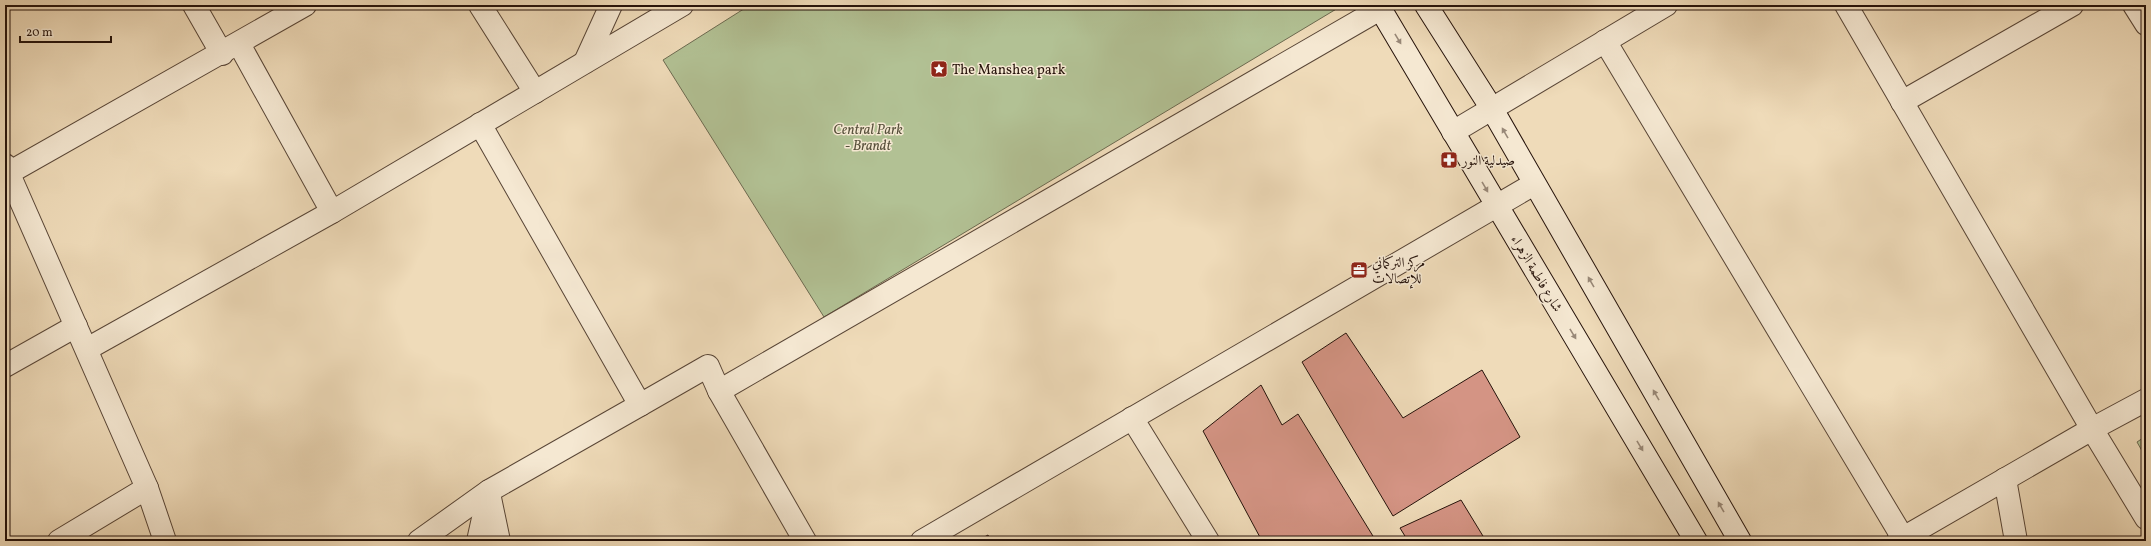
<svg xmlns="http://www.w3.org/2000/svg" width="2151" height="546" viewBox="0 0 2151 546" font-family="Vollkorn,Amiri,serif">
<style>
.green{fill:#b2c194;stroke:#6c6a50}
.building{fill:#d49484;stroke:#26130b}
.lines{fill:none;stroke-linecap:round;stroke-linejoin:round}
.minor-casing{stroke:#584536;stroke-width:24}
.tertiary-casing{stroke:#584536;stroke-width:24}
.secondary-casing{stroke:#26130b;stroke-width:24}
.minor{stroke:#f5e8d2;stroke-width:22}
.tertiary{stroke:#f5e8d2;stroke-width:22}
.secondary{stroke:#f5e8d2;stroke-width:22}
.oneway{fill:#988878}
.labels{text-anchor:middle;stroke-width:3;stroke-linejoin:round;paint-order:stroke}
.poi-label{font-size:14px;fill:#26130b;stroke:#f5e8d2;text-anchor:start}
.park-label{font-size:14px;font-style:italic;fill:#57503b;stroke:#f5e8d2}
.street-label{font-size:14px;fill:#26130b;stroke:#f5e8d2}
</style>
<rect width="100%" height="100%" fill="#efdbb9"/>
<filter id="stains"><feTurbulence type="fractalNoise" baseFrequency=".005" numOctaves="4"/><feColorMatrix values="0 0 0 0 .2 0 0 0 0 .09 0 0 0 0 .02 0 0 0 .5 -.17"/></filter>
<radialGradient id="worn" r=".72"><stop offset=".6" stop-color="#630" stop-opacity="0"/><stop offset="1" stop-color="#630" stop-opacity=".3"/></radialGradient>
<g class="green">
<polygon points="750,5 1343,5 824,317 663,60"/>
<polygon points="2146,436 2146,458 2137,442"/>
</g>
<g class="building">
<polygon points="1346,333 1403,418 1482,370 1520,437 1393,516 1302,362"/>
<polygon points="1261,385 1282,425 1298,414 1376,541 1262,541 1203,431"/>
<polygon points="1461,500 1486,541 1408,541 1400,528"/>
<polygon points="988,535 991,541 977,541"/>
</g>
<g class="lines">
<g class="minor-casing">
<g id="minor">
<polyline points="194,5 222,54"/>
<polyline points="480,5 535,92"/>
<polyline points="1846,5 2092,429 2146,518"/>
<polyline points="2134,5 2146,24"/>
<polyline points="1605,41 1903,538"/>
<polyline points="239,44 332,212"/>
<polyline points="585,62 611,5"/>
<polyline points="1902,102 2072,5"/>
<polyline points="480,124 640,405 708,366 719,391 805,541"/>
<polyline points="1453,132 1666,5"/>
<polyline points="5,175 305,5"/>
<polyline points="87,349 332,212 682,5"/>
<polyline points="5,366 76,326"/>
<polyline points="719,391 1380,9"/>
<polyline points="1132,418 1208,541"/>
<polyline points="2005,479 2016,541"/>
<polyline points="490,498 499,541"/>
<polyline points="59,541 147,488"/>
<polyline points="419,541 489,491 640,405"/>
<polyline points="478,541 489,491"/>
<polyline points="1898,541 2092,429 2146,400"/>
</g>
</g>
<g class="tertiary-casing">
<g id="tertiary">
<polyline points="5,165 147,488 165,541"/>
<polyline points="922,541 1534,184"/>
</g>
</g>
<g class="secondary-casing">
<g id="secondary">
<polyline points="1378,5 1696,541"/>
<polyline points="1426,5 1492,109 1740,541"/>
</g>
</g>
<use href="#minor" class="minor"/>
<use href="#tertiary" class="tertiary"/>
<use href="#secondary" class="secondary"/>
</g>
<defs><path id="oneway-solid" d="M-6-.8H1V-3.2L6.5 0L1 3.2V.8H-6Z"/></defs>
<g class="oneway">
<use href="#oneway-solid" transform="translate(1398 39) rotate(59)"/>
<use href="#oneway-solid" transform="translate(1505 133) rotate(-120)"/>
<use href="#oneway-solid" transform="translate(1485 187) rotate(60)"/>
<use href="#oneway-solid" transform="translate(1591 282) rotate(-120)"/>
<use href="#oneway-solid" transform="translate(1573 334) rotate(59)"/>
<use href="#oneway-solid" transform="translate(1656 395) rotate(-120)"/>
<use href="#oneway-solid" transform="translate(1640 446) rotate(59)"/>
<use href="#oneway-solid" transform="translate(1721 507) rotate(-120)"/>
</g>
<defs>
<g id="sight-square" transform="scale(0.9)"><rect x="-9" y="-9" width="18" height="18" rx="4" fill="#8f2418" stroke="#f5e8d2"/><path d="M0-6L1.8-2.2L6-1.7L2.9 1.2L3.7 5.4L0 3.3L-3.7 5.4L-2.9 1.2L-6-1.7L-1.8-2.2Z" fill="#fff"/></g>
<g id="pharmacy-square" transform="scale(0.9)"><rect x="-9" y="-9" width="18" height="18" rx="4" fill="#8f2418" stroke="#f5e8d2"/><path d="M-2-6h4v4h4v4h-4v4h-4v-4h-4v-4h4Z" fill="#fff"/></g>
<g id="office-square" transform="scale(0.9)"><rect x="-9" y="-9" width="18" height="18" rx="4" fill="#8f2418" stroke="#f5e8d2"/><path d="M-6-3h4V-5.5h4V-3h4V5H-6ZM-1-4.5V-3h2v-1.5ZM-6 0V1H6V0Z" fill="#fff"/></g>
</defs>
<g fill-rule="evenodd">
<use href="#sight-square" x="939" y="69"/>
<use href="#pharmacy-square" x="1449" y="160"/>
<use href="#office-square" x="1359" y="270"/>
</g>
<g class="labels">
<g class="poi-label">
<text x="952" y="74">The Manshea park</text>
<text x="1462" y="165">صيدلية النور</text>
<text x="1372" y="267">مركز التركماني<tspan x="1372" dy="16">للإتصالات</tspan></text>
</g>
<g class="park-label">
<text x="868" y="134">Central Park<tspan x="868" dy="16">- Brandt</tspan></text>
</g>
<g class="street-label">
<text transform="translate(1537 273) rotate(59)" y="5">شارع فاطمة الزهراء</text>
</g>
</g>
<rect width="2151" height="546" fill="none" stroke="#efdbb9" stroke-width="20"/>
<rect x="6" y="6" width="2139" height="534" fill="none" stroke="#26130b" stroke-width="2"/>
<rect x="10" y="10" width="2131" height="526" fill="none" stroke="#26130b"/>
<path d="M20 36v6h91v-6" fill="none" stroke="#26130b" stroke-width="2"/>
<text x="26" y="36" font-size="12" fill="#26130b" stroke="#f5e8d2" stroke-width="3" paint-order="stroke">20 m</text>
<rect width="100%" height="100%" filter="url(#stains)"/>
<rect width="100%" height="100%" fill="url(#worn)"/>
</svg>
